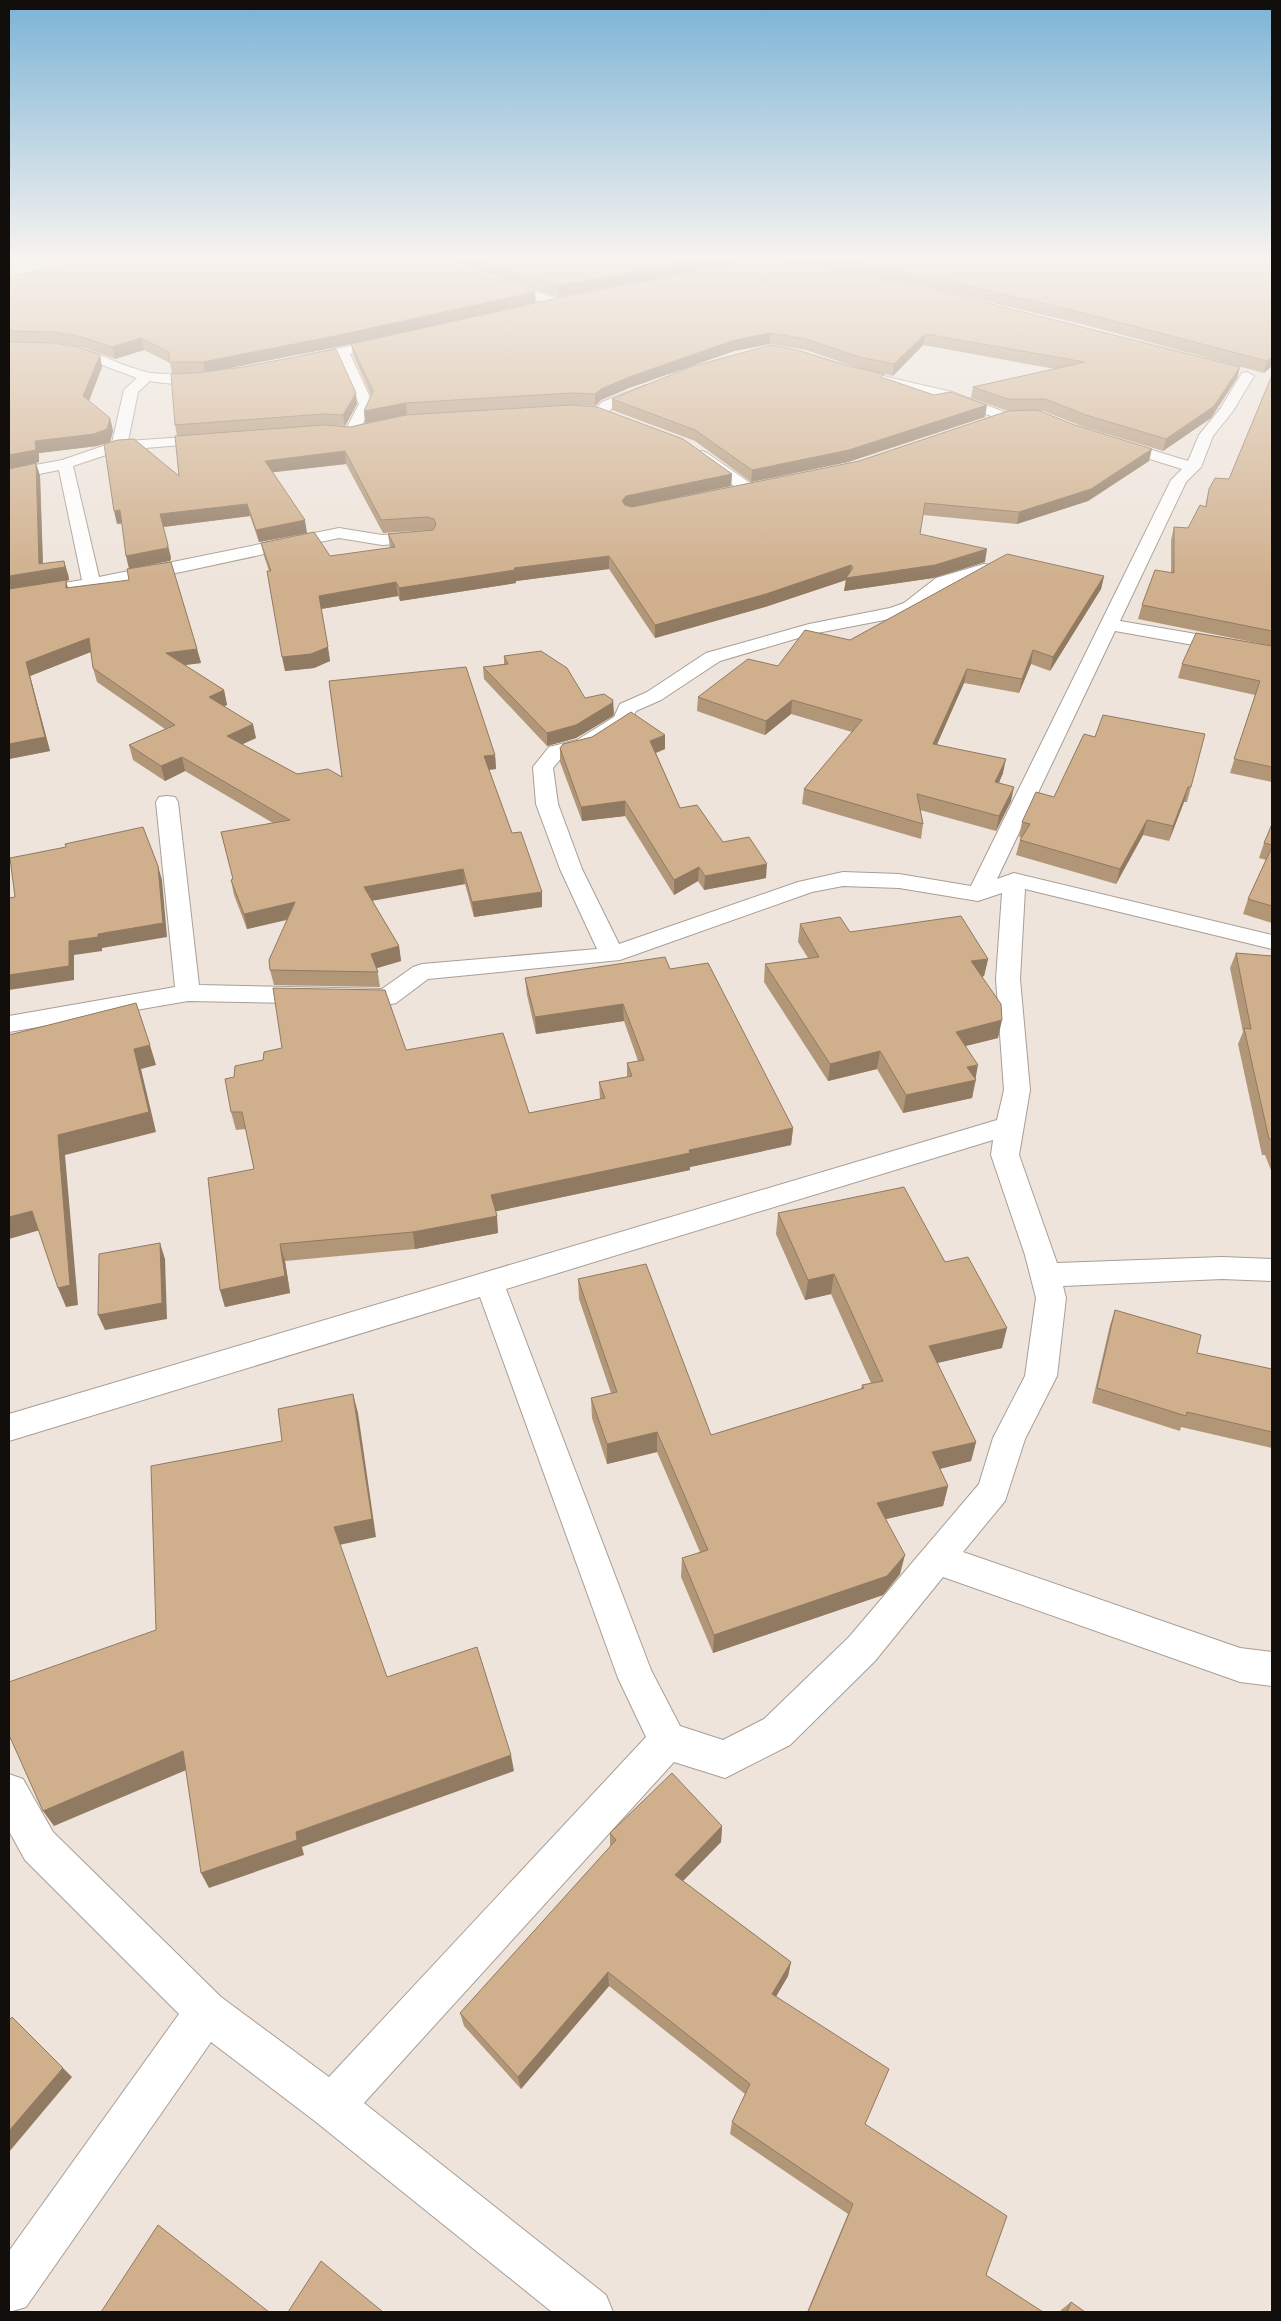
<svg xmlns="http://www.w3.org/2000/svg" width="1281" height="2321" viewBox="0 0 1281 2321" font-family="'Zilla Slab',serif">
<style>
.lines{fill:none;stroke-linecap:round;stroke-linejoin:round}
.minor-casing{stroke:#a89e96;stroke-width:2}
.minor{fill:#fff;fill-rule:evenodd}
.wall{fill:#b29678;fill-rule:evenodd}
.shaded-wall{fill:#917a62}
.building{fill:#cfaf8c;stroke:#917a62}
</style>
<rect width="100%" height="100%" fill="#eee4db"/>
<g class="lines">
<g class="minor-casing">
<g id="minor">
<path d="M 729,260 C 743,260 780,258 789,267 L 783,271 L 735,264 Z"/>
<polygon points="500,280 562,300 564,303 558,307 496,287 494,284 496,281"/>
<polygon points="389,338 394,339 396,342 394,345 350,354 373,404 356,436 346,436 344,433 359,404 337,357 301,364 294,360 301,356"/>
<path d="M 9,344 C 36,345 63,343 89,351 C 109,358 130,369 151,373 C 163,375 209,372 214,379 C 206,389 163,383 150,381 L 138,392 L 128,441 L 213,435 L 220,439 L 218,442 L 121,450 L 73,466 L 99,577 L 339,528 L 382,535 L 427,532 L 433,533 L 435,537 L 433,541 L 427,542 L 382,545 L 339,538 L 181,572 L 9,602 L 9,592 L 82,580 L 59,470 L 9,480 L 9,470 L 62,460 L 112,443 L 124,390 L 137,378 L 81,357 L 57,353 L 9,352 Z"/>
<polygon points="857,370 952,392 1007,413 1035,412 1042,416 1035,420 1005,421 942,398 852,377 850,374"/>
<path d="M 1247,372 L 1254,376 L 1233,411 L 1213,436 L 1201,467 L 1186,482 L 1120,621 L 1272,647 L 1272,659 L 1115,631 L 997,879 L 1014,873 L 1272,935 L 1272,949 L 1025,889 L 1020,979 L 1030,1090 L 1019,1155 L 1057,1263 L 1222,1257 L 1272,1259 L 1272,1281 L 1222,1279 L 1063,1286 L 1066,1298 L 1057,1376 L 1025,1439 L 1005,1501 L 963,1552 L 1240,1648 L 1272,1652 L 1272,1686 L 1240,1682 L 943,1577 L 875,1661 L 790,1745 L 725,1778 L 674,1762 L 364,2103 L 606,2295 L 613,2312 L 552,2312 L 316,2122 L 211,2042 L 26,2307 L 9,2312 L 9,2251 L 179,2014 L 25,1860 L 9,1831 L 9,1774 L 23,1779 L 53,1832 L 221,1997 L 329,2077 L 646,1737 L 618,1678 L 480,1297 L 9,1441 L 9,1414 L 997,1120 L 1004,1090 L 996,979 L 1002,893 L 978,901 L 899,888 L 843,886 L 812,892 L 620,960 L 428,979 L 396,1003 L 387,1005 L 188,1001 L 9,1032 L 9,1016 L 175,987 L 156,802 L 159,797 L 167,796 L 175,797 L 178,802 L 199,985 L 382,989 L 413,967 L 422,964 L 597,949 L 560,869 L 536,804 L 533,767 L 549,747 L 577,740 L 614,717 L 620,704 L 647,692 L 706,653 L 809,624 L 890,608 L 904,603 L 936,578 L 984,564 L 990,565 L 993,569 L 990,573 L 948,586 L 916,611 L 900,617 L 812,634 L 720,661 L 661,700 L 636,711 L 630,724 L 591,749 L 563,756 L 553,768 L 558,804 L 582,869 L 619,944 L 798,882 L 843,872 L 899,874 L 971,886 L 1171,480 L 1182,469 L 1111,447 L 1108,444 L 1116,439 L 1188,461 L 1199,435 L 1220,409 L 1242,373 ZM 993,1140 L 991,1155 L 1025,1255 L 1036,1298 L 1025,1376 L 993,1438 L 979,1484 L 849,1637 L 764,1719 L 723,1740 L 680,1726 L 651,1670 L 506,1289 Z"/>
<polygon points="646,385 653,389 651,392 612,408 605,416 569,415 562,411 569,407 596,408 602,402"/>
<polygon points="702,451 707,453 753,485 755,488 753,491 741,491 697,459 694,456 697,453"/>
</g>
</g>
<use href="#minor" class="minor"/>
</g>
<g class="wall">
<polygon points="443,260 738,260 738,263 558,297"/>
<path d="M 755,260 L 1272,260 L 1272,366 L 1264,373 L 1085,325 L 943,291 L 817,266 L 773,260 L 1240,367 L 1237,378 L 1211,418 L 1163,451 L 1084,427 L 1043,411 L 1040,411 L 1149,461 L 1088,501 L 1017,524 L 923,515 L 920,534 L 985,562 L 933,578 L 844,591 L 846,580 L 765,607 L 655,638 L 609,569 L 516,581 L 516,583 L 400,601 L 398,596 L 321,609 L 330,661 L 314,668 L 285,671 L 269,571 L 264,556 L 261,543 L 330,556 L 390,548 L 388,534 L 429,530 L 383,533 L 346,464 L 273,472 L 307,533 L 259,542 L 250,516 L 163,527 L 171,558 L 170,561 L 122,523 L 117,524 L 179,476 L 177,436 L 175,425 L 172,374 L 170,363 L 144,350 L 115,359 L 85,348 L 57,343 L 26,343 L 100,355 L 102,367 L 89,401 L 110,418 L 113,431 L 110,442 L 97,446 L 39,453 L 39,462 L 9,469 L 9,276 L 536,303 ZM 351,344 L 353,355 L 371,396 L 365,423 L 350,427 L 331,425 L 345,426 L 357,404 L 219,370 ZM 770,344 L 806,350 L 858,368 L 893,376 L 923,345 L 1055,369 L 973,387 L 971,398 L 1008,411 L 859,461 L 632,507 L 731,486 L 732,474 L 573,405 L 595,406 L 601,400 L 629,388 L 734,351 Z"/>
<polygon points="1272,375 1272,646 1138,619 1142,605 1171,573 1171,540 1174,527 1188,528 1205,507 1209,489 1229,479"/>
<polygon points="884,378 985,417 848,462 751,482 695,441 612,410 612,399"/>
<polygon points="36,463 40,476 43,563 68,574 69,580 66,581 68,588 197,649 201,663 184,665 224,690 227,705 224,706 256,738 242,744 297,774 342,777 495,755 496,769 489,770 512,833 542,907 474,917 465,884 372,900 399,946 401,961 377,968 380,987 274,985 270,970 287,920 247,929 234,895 231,880 233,879 221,832 273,823 185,771 165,781 133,760 129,745 165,729 97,682 93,668 91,652 30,676 50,751 9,759"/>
<polygon points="1104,576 1101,589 1050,671 1031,664 1019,693 964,683 937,744 1003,773 999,783 1011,801 996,831 920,810 923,824 921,839 802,804 804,789 852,732 791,714 765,735 697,711 698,697 778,666 850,640"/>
<polygon points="1272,646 1272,782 1230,773 1255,695 1178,678 1182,664"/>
<polygon points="504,656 585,698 614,713 613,716 576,738 547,746 484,679 483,667 504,664"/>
<polygon points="1084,734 1191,787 1187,802 1184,802 1169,841 1143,835 1116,884 1016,855 1020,840 1021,837 1019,837 1022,822 1054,797"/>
<polygon points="560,748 665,749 656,753 680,808 766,878 704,890 698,881 674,895 625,816 582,821 560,762"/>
<polygon points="1272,824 1272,923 1243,914 1248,899 1266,860 1259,858 1264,843"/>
<polygon points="800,924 850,932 988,959 984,976 982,977 998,1038 966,1046 976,1080 972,1098 903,1113 877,1069 828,1081 764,982 765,964 808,958 798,942"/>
<polygon points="1236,953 1272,956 1272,1173 1265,1155 1262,1155 1238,1044 1243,1032 1230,968"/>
<polygon points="670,969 793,1128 791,1145 690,1167 690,1170 496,1211 498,1233 415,1249 285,1261 290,1293 225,1307 220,1290 254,1169 246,1129 236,1130 231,1112 406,1050 529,1113 600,1099 599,1082 627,1077 627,1063 638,1061 624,1021 536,1034 527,995 525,978"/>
<polygon points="778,1213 945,1262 1002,1348 937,1363 976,1442 971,1461 940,1469 948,1486 943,1506 886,1519 900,1574 883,1595 713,1653 681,1577 682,1558 700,1552 657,1452 607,1464 592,1418 591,1398 611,1393 579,1299 578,1279 711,1435 861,1389 862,1385 871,1383 831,1294 805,1300 776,1234"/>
<polygon points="1115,1310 1197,1353 1272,1369 1272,1448 1181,1427 1180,1431 1092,1403 1110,1325"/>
<polygon points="722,1826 721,1842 683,1881 791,1962 788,1976 776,1997 865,2124 986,2275 1043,2312 807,2312 848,2214 730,2134 732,2122 745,2094 609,1986 521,2089 464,2026 460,2013 610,1847 610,1833"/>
<polygon points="1071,2302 1085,2312 1060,2312 1061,2310"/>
</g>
<g class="shaded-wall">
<polygon points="697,260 738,260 738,263 558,297 558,286"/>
<polygon points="535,292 536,303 342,346 205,373 203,362"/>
<polygon points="770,333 770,344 734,351 629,388 601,400 595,406 595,394 601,389 629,377 735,340"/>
<polygon points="925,334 923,345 893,376 894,364"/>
<polygon points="141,338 144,350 115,359 112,347"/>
<polygon points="100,355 102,367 86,408 83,396"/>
<polygon points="1272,357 1272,366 1264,373 1267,361"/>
<polygon points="1240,367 1237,378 1211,418 1163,451 1166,439"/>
<polygon points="356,393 357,404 345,426 343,415"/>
<polygon points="406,403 407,415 365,423 364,411"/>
<polygon points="987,405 985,417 848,462 751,482 752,470"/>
<polygon points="110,418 113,431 110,442 97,446 39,453 39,462 9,469 9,455 35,441"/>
<polygon points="1152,449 1149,461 1088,501 1017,524 1019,512"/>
<polygon points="345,451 346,464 267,473 265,461"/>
<polygon points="36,463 40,476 43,571 64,561 68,574 69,580 66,581 69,593 66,588 9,590 9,576 39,564"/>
<polygon points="732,474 731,486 626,508 622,501 626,496"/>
<polygon points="247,504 250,516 163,527 160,514"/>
<polygon points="120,510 124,523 117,524 114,511"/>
<polygon points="305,520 307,533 259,542 256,530"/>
<polygon points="168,545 171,558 170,561 129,569 126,556"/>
<polygon points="987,549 985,562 933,578 844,591 846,580 765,607 655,638 655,625 851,565 850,577"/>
<polygon points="609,556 609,569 516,581 516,583 400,601 399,588 514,568"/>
<polygon points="1104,576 1101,589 1050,671 1053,657"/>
<polygon points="396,582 398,596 321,609 319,596"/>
<polygon points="89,638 93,651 30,676 50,751 9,759 9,744 26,662"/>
<polygon points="328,647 330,661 314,668 285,671 282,657"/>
<polygon points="197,649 201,663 170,667 166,653"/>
<polygon points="1033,650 1031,664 1019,693 1022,679"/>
<polygon points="967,669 964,683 931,758 933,744"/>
<polygon points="224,690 227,705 212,711 209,697"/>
<polygon points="613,700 614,713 613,716 576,738 547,746 547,733"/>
<polygon points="792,700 791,714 765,735 766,721"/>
<polygon points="253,724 256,738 230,750 227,736"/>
<polygon points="665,735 665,749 650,755 650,741"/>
<polygon points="495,755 496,769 486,770 484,756"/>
<polygon points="182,757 185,771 165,781 161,766"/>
<polygon points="1006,759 1003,773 993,796 995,782"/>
<polygon points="1014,787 1011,801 996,831 999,816"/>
<polygon points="1188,787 1184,802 1169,841 1173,826"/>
<polygon points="625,801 625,816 582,821 581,807"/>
<polygon points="1147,820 1143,835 1116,884 1120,869"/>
<polygon points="767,864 766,878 704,890 705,876"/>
<polygon points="158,866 162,880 167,937 102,948 102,951 74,955 74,980 9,990 9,975 69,941 98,934"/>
<polygon points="699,867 698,881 674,895 674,880"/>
<polygon points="463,869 465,884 366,902 364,887"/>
<polygon points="542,892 542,907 474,917 472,902"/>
<polygon points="295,902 298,917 247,929 244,914"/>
<polygon points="399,946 401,961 374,969 371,954"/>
<polygon points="988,959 984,976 968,979 971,961"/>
<polygon points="623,1004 624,1021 536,1034 535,1017"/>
<polygon points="1002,1020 998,1038 953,1049 956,1032"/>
<polygon points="150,1045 156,1065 141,1069 156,1132 65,1155 78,1305 66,1307 58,1288 58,1135 134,1049"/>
<polygon points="880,1051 877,1069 828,1081 830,1064"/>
<polygon points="978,1065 972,1098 903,1113 906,1095 967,1067"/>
<polygon points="793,1128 791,1145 690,1167 690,1170 493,1212 491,1195 689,1150"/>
<polygon points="32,1211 40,1230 9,1239 9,1217"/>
<polygon points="497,1216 498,1233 415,1249 413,1232"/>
<polygon points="160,1243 165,1259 167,1319 105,1330 98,1315"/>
<polygon points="280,1244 285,1261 290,1293 225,1307 220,1290"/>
<polygon points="834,1274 831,1294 805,1300 808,1280"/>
<polygon points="1007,1328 1002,1348 924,1366 929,1346"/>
<polygon points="353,1394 358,1413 376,1537 339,1545 334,1527"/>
<polygon points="657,1432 657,1452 607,1464 607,1444"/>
<polygon points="976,1442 971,1461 927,1472 932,1452"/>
<polygon points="948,1486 943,1506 873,1522 877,1503"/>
<polygon points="905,1555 900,1574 883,1595 713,1653 714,1635"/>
<polygon points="183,1751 191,1768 54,1826 43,1811"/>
<polygon points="511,1755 514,1771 302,1847 304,1855 209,1888 201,1873 296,1832"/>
<polygon points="722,1826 721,1842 674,1890 675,1875"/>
<polygon points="791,1962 788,1976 769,2008 772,1994"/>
<polygon points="608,1972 609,1986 521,2089 518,2077"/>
<polygon points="12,2017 72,2077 9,2152 9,2131"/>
</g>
<g class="building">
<polygon points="94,260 437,260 535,292 340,335 203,362 169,362 169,352 141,338 112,347 82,337 54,332 9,331 9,276"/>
<polygon points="475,260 697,260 558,286"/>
<polygon points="755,260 772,260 823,268 944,292 1240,367 1214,406 1166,439 1086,415 1045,399 1008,399 973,387 1085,362 925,334 894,364 859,357 806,339 770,333 735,340 629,377 601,389 595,394 571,393 406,403 364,411 373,391 351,344 558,298"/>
<polygon points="841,260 1272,260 1272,357 1267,361 1087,314 944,280"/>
<polygon points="9,342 54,343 78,347 100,355 83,396 110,418 107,429 94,434 35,441 36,450 9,455"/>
<polygon points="771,345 797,350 849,366 884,374 881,377 934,395 950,392 987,405 849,450 752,470 695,430 612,399 690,367"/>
<polygon points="336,349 356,393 343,415 324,414 175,425 171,374 195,373 243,367"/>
<polygon points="1272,375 1272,631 1142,605 1155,570 1174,573 1174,527 1188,528 1200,505 1206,507 1209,489 1215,478 1229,479"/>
<polygon points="571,405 597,407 683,439 732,474 626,496 622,501 625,505 632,507 859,461 1008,411 1037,410 1075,425 1152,449 1091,489 1019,512 925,503 920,534 987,549 935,565 846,578 853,568 851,565 766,594 655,625 609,556 514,568 515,570 399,588 396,582 319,596 328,647 311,654 282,657 267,571 271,571 261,543 314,532 330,556 395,547 388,534 433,530 436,525 434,519 427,517 381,520 345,451 265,461 305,520 256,530 247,504 160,514 168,545 167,548 126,556 120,510 114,511 104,444 118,440 134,439 179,476 175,436 324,425 350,427 406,415"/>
<polygon points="36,463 39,564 64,561 65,567 9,576 9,469"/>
<polygon points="1007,554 1104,576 1053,657 1033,650 1022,679 967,669 933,744 1006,759 995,782 1014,787 999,816 917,794 923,824 804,789 862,720 792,700 766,721 698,697 748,659 778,666 805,630 850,640"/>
<polygon points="171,562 197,649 166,653 224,690 209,697 253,724 227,736 297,774 328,769 342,777 329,681 466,667 495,755 484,756 512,833 521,832 542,892 472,902 463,869 364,887 399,946 371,954 378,972 270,970 269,960 295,902 244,914 231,880 233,879 221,832 290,820 182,757 161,766 129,745 175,725 93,668 89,638 26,662 45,737 9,744 9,589 66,580 66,588 129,580 127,569"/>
<polygon points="1196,633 1272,646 1272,767 1234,759 1260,681 1182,664"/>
<polygon points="541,651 567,668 585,698 604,694 613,700 612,703 576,725 547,733 483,667 508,664 504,656"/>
<polygon points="631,712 665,735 650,741 680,808 697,805 723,842 749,837 767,864 705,876 699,867 674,880 625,801 581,807 560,748 563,744 592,737"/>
<polygon points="1103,715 1205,734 1191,787 1188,787 1173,826 1147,820 1120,869 1020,840 1030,824 1022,822 1036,792 1054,797 1084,734 1095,737"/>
<polygon points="1272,824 1272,845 1264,843"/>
<polygon points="143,827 158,866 163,923 98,934 98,937 69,941 69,966 9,975 9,898 15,897 10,858 66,847 65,844"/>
<polygon points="1272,847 1272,906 1248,899"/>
<polygon points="961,916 988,959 971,961 1001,1004 1002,1020 956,1032 978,1065 967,1067 976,1080 906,1095 880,1051 830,1064 765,964 819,957 800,924 840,917 850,932"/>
<polygon points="1236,953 1272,956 1272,1141 1272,1139 1269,1139 1244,1028 1251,1029"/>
<polygon points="665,957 670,969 708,963 793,1128 689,1150 690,1153 491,1195 497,1216 413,1232 280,1244 285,1276 220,1290 208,1178 254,1169 242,1112 231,1112 225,1079 234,1077 235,1066 263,1060 264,1052 282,1048 273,988 385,990 406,1050 503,1033 529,1113 605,1098 599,1082 632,1076 627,1063 644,1060 623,1004 535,1017 525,978"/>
<polygon points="136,1003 150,1045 134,1049 149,1112 58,1135 70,1285 58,1288 32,1211 9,1217 9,1035"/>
<polygon points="904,1187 945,1262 968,1257 1007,1328 929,1346 976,1442 932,1452 948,1486 877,1503 905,1555 887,1576 714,1635 682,1558 708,1550 657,1432 607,1444 591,1398 617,1392 578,1279 646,1264 711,1435 864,1388 862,1385 883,1381 834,1274 808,1280 778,1213"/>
<polygon points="160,1243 162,1303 98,1315 99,1254"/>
<polygon points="1115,1310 1201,1335 1197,1353 1272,1369 1272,1432 1187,1412 1186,1416 1097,1388"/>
<polygon points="353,1394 372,1519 334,1527 387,1677 477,1647 511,1755 296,1832 297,1840 201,1873 183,1751 43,1811 9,1735 9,1682 156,1630 151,1466 282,1441 278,1409"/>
<polygon points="672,1773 722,1826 675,1875 791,1962 772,1994 889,2069 865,2124 1007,2216 986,2275 1043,2312 808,2312 853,2204 732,2122 750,2084 608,1972 518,2077 460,2013 616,1840 610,1833"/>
<polygon points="12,2017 63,2068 9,2131 9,2021"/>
<polygon points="158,2225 269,2312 101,2312"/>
<polygon points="321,2261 383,2312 288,2312"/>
<polygon points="1071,2302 1085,2312 1067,2312"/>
</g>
<linearGradient id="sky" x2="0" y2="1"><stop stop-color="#7bb3d6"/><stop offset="0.44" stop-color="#f7f3ef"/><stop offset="1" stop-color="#f7f3ef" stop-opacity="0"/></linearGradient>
<rect width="1281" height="585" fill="url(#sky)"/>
<rect width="1281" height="2321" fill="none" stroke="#110e0b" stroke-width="20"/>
</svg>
